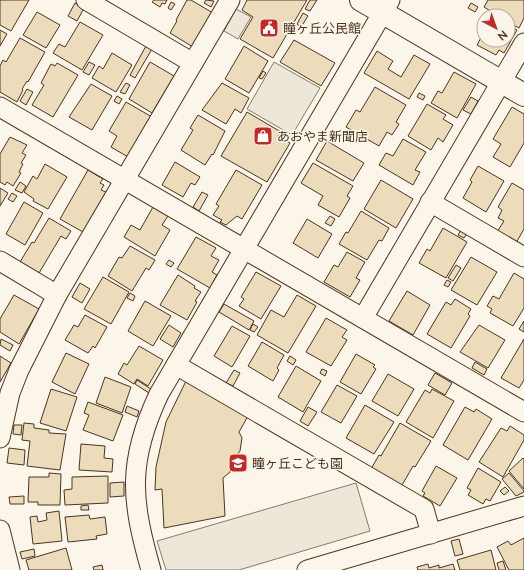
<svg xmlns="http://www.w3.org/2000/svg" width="524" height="570" viewBox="0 0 524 570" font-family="Lato,'Noto Sans JP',sans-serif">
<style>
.parking{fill:#ede7d9;stroke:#887966}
.building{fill:#ecdcbc;stroke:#4a3520}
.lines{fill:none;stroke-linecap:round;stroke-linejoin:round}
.street-casing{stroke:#4a3520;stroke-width:21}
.secondary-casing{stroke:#4a3520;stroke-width:24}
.street{stroke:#fbf6e9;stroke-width:19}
.secondary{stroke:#fbf6e9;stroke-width:22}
.labels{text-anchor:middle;stroke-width:3;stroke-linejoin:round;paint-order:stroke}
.poi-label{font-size:13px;fill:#4a3520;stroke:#fbf6e9;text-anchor:start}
</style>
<rect width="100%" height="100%" fill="#fbf6e9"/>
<g class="parking">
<polygon points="236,9 251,17 238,39 224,31"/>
<polygon points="274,62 320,88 292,135 247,109"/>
<polygon points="356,483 370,531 239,570 166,570 157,541"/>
</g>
<g class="building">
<polygon points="0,0 29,0 11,31 0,25"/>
<polygon points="154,0 167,0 165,4 162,3 160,7 152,2"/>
<polygon points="187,0 191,0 213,13 193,47 170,33 177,21 176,20"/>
<polygon points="206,0 214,1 211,7 204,3"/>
<polygon points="247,0 307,0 273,58 240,39 253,17 242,10"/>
<polygon points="310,0 317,0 310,11 305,9"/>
<polygon points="488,0 524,0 524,18 519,28 508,22 508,16 498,16 484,7"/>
<polygon points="171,2 175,4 171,10 168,8"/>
<polygon points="75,3 84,8 77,21 68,16"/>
<polygon points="471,3 478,7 475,12 468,8"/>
<polygon points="37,12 60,25 46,48 23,35"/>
<polygon points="303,13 308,16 301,27 297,24"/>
<polygon points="80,22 103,35 82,70 53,53 59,44 65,47"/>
<polygon points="508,25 517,30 504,53 499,50 496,55 477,45 484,32 484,40 508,40"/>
<polygon points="0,30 7,34 0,46"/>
<polygon points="20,38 45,52 28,82 27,81 22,89 23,90 17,102 0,92 0,66 3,60 6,62"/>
<polygon points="294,40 335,63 321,86 280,62"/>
<polygon points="146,46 152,49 135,78 130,75"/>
<polygon points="244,46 268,61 249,93 225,79"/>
<polygon points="377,51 393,61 388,69 401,77 414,55 430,64 409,99 364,73"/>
<polygon points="112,53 132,65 116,92 92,78 99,66 103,69"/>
<polygon points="89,62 95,65 89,75 83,72"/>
<polygon points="150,62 174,76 152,113 129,99"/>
<polygon points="57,63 78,75 53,117 32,105 44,85 41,83 51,64 55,66"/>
<polygon points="263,71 266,73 262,79 259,78"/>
<polygon points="454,72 476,84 457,118 431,103 438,91 442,93"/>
<polygon points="126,83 130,85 125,94 120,92"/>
<polygon points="222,83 249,98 241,113 235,109 226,124 202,110"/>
<polygon points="91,84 112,96 92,130 69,117"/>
<polygon points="375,87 406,105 396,122 399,124 392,135 387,132 379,146 346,127 356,110 360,112"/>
<polygon points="27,89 33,92 26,105 20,101"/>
<polygon points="419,93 425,96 423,100 417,97"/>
<polygon points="117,96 122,99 119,104 114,101"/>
<polygon points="471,97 478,101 471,114 463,110"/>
<polygon points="126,102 152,117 128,157 111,147 117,136 109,131"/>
<polygon points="427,104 446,115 443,119 453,125 443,142 438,138 431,150 408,136"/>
<polygon points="512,107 524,114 524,143 510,167 493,157 501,144 493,139"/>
<polygon points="247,112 281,132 278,136 290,143 267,182 221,156"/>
<polygon points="198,115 225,131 213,155 212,154 205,165 181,150 193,130 190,128"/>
<polygon points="10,137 27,145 22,153 26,155 21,163 23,164 19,172 21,173 13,186 7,182 5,185 0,182 0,154"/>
<polygon points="403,139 426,152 415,170 420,172 413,185 379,165 386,153 393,156"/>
<polygon points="327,141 364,163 353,181 316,160"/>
<polygon points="175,162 200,177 195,185 191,183 183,197 162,185"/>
<polygon points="313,163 353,186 347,196 350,198 339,217 318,205 323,196 301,183"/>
<polygon points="45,164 67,177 48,209 33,201 34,199 24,192 33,176 37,179"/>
<polygon points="478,166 504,181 486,212 463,198 472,182 470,180"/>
<polygon points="88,170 103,179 100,183 104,185 101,190 106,192 83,232 60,219"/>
<polygon points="236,170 262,185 242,219 237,216 226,225 220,222 222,220 213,215 219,206 216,204"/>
<polygon points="381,180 413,199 396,228 364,209"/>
<polygon points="20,182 26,186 22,193 15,190"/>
<polygon points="512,183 524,190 524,229 516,243 497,232 504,221 498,218 502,210 498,207"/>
<polygon points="0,188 8,193 0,206"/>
<polygon points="202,192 208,195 199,211 193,207"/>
<polygon points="12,193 17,196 13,202 8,199"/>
<polygon points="24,202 43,213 25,245 6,234"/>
<polygon points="153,207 168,216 162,225 170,230 155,256 124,237 131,225 140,230"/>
<polygon points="361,211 389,228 382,241 379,240 367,260 339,244 346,232 348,233"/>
<polygon points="330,216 335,219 331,226 325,223"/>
<polygon points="49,218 71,231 66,239 61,236 39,273 20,262 32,242 34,243"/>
<polygon points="307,219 332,234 318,258 293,243"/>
<polygon points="443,228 467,242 446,278 419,263 427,249 430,251"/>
<polygon points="461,230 467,233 464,238 458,235"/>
<polygon points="196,237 216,248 211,256 219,260 212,272 217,275 210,288 177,269"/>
<polygon points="130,246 155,260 149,270 146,268 132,291 108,276 119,257 122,258"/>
<polygon points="347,252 365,262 356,278 360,280 350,297 324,282 334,265 338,267"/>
<polygon points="471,257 497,272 477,305 451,290"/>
<polygon points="169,260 174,263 171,267 166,264"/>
<polygon points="456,265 461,268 453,281 448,278"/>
<polygon points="256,272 281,286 261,319 239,306 244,299 241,297"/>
<polygon points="514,273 524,279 524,308 513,326 490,313 492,309 487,306 493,296 499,299"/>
<polygon points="178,275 195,286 194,288 201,292 195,301 197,302 187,320 160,305"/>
<polygon points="103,277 129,292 111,324 84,309"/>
<polygon points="447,280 451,282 448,287 444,285"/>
<polygon points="80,283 90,289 82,303 72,297"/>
<polygon points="407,291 430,305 413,335 389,321"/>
<polygon points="130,293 135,296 133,301 127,298"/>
<polygon points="14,295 39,309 19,344 0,332 0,319"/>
<polygon points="297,295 316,306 288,353 257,335 271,310 284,317"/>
<polygon points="455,299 471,309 468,314 470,316 451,348 427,334 446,302 451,305"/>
<polygon points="145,301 171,316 153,346 128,331"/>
<polygon points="224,304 254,321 249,330 219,312"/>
<polygon points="85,315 107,327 95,348 93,346 88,353 65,340 74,325 78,327"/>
<polygon points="326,318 347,330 342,337 347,340 331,366 306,352"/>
<polygon points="524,321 524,332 519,329"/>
<polygon points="253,324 258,327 254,332 250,330"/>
<polygon points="169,325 181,333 173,347 160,339"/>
<polygon points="479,325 505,340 488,368 460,352"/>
<polygon points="232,326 250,336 232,367 214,356"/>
<polygon points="1,339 13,345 10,351 0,345"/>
<polygon points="524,339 524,380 519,388 501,378"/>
<polygon points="262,342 284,355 277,368 279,370 273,381 248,366"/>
<polygon points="139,346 163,360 148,386 137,379 134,384 118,374 124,363 127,365"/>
<polygon points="66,353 89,364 75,394 52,382"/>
<polygon points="356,354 375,365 373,367 376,369 361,394 340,382"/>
<polygon points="0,356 11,363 0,382"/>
<polygon points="290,356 296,360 293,365 287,361"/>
<polygon points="475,362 487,369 484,375 472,368"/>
<polygon points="296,366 321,381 303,412 278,397"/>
<polygon points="322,369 327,371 325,376 320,373"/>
<polygon points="234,370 240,373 233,386 226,383"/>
<polygon points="435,373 452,383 445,395 428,385"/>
<polygon points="388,374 414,389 398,416 372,401"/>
<polygon points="105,377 131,387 122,413 96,403"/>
<polygon points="137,380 151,389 149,393 135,384"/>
<polygon points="186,381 248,416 239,432 242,438 240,451 236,456 230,459 231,463 230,472 223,478 225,516 164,528 162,489 155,490 156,467 166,422"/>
<polygon points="337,385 357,396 341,423 321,412"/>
<polygon points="51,389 77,397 66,431 40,423"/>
<polygon points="432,389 454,401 433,438 406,422 425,390 430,393"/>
<polygon points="88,402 123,415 113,441 83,430 89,415 84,413"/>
<polygon points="365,405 394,422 374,454 346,438"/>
<polygon points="127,406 139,411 137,417 125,412"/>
<polygon points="308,407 317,412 308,426 300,421"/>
<polygon points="465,407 474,412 476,409 492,419 468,460 443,445"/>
<polygon points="24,423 34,424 34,428 49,430 49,433 66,434 60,470 27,466 30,441 22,440"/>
<polygon points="400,423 431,441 415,467 413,466 401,487 371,469 379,455 381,456"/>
<polygon points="14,425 22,425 21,435 13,434"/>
<polygon points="510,426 524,435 524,440 503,477 479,462 501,428 507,431"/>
<polygon points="81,444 105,446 104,458 113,459 112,472 79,470"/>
<polygon points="9,448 25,450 24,465 7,463"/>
<polygon points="523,458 524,459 524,489 509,471"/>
<polygon points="436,466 457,478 440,506 423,496 425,493 422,491"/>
<polygon points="478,468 501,482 490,501 486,499 483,504 468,495 471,490 467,488"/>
<polygon points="49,473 61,474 60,505 38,505 38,502 28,502 29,477 49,477"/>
<polygon points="509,473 524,491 524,492 516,496 502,479"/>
<polygon points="108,476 108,503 65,505 64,490 72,489 72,477"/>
<polygon points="124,482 124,496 110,497 110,483"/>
<polygon points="505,487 509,491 504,495 500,491"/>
<polygon points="24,496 24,504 10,504 9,497"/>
<polygon points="88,505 89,510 81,510 81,506"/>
<polygon points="59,511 62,541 33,544 30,517 37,516 38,522 47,520 46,513"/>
<polygon points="89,515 90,519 105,517 107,534 96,536 97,539 68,542 65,517"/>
<polygon points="524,538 524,570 509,570 497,547 508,541 511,545"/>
<polygon points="459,539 463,554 455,556 451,541"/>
<polygon points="66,548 72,570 29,570 26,560"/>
<polygon points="34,549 35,556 22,559 20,552"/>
<polygon points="491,550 496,570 460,570 457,560"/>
<polygon points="503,561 506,570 499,570 497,563"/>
<polygon points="428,564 429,568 439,565 439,568 453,564 455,570 418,570 417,567"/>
<polygon points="102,565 103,570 94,570 93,567"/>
</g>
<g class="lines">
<g class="street-casing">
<g id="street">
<polyline points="86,0 193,63"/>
<polyline points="0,107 524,412"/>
<polyline points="430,202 524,257"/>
<polyline points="0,261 57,295"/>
<polyline points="363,318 524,43"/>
<polyline points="176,365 424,509 431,534"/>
<polyline points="0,438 10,393 19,370 57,295 230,0"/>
<polyline points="0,530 10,570"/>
<path d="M 151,570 C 131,500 127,462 159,394 L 390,0"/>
<polyline points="307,570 524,506"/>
</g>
</g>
<g class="secondary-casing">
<polyline id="secondary" points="361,0 524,95"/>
</g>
<use href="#street" class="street"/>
<use href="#secondary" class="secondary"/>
</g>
<defs>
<g id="civic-square" transform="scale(1)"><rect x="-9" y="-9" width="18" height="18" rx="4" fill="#c62828" stroke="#fbf6e9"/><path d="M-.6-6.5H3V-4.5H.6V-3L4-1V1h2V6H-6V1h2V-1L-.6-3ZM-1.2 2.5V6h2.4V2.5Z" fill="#fff"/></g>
<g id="shop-square" transform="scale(1)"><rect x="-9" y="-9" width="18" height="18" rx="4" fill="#c62828" stroke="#fbf6e9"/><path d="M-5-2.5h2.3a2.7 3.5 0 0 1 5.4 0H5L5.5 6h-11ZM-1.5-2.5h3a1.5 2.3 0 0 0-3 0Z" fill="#fff"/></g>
<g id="school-square" transform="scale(1)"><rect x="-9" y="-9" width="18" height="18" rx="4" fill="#c62828" stroke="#fbf6e9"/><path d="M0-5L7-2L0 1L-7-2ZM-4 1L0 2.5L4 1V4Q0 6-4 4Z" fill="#fff"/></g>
</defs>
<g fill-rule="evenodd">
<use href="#civic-square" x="269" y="28"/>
<use href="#shop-square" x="263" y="136"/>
<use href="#school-square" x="238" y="463"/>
</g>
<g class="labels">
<g class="poi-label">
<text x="283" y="33">瞳ヶ丘公民館</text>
<text x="277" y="141">あおやま新聞店</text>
<text x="252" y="468">瞳ヶ丘こども園</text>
</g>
</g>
<g transform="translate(496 28) rotate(139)"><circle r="19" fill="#fbf6e9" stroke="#b4a999"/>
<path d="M0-3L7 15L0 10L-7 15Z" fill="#c62828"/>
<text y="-6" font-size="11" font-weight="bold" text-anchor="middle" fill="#4a3520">N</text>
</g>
</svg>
